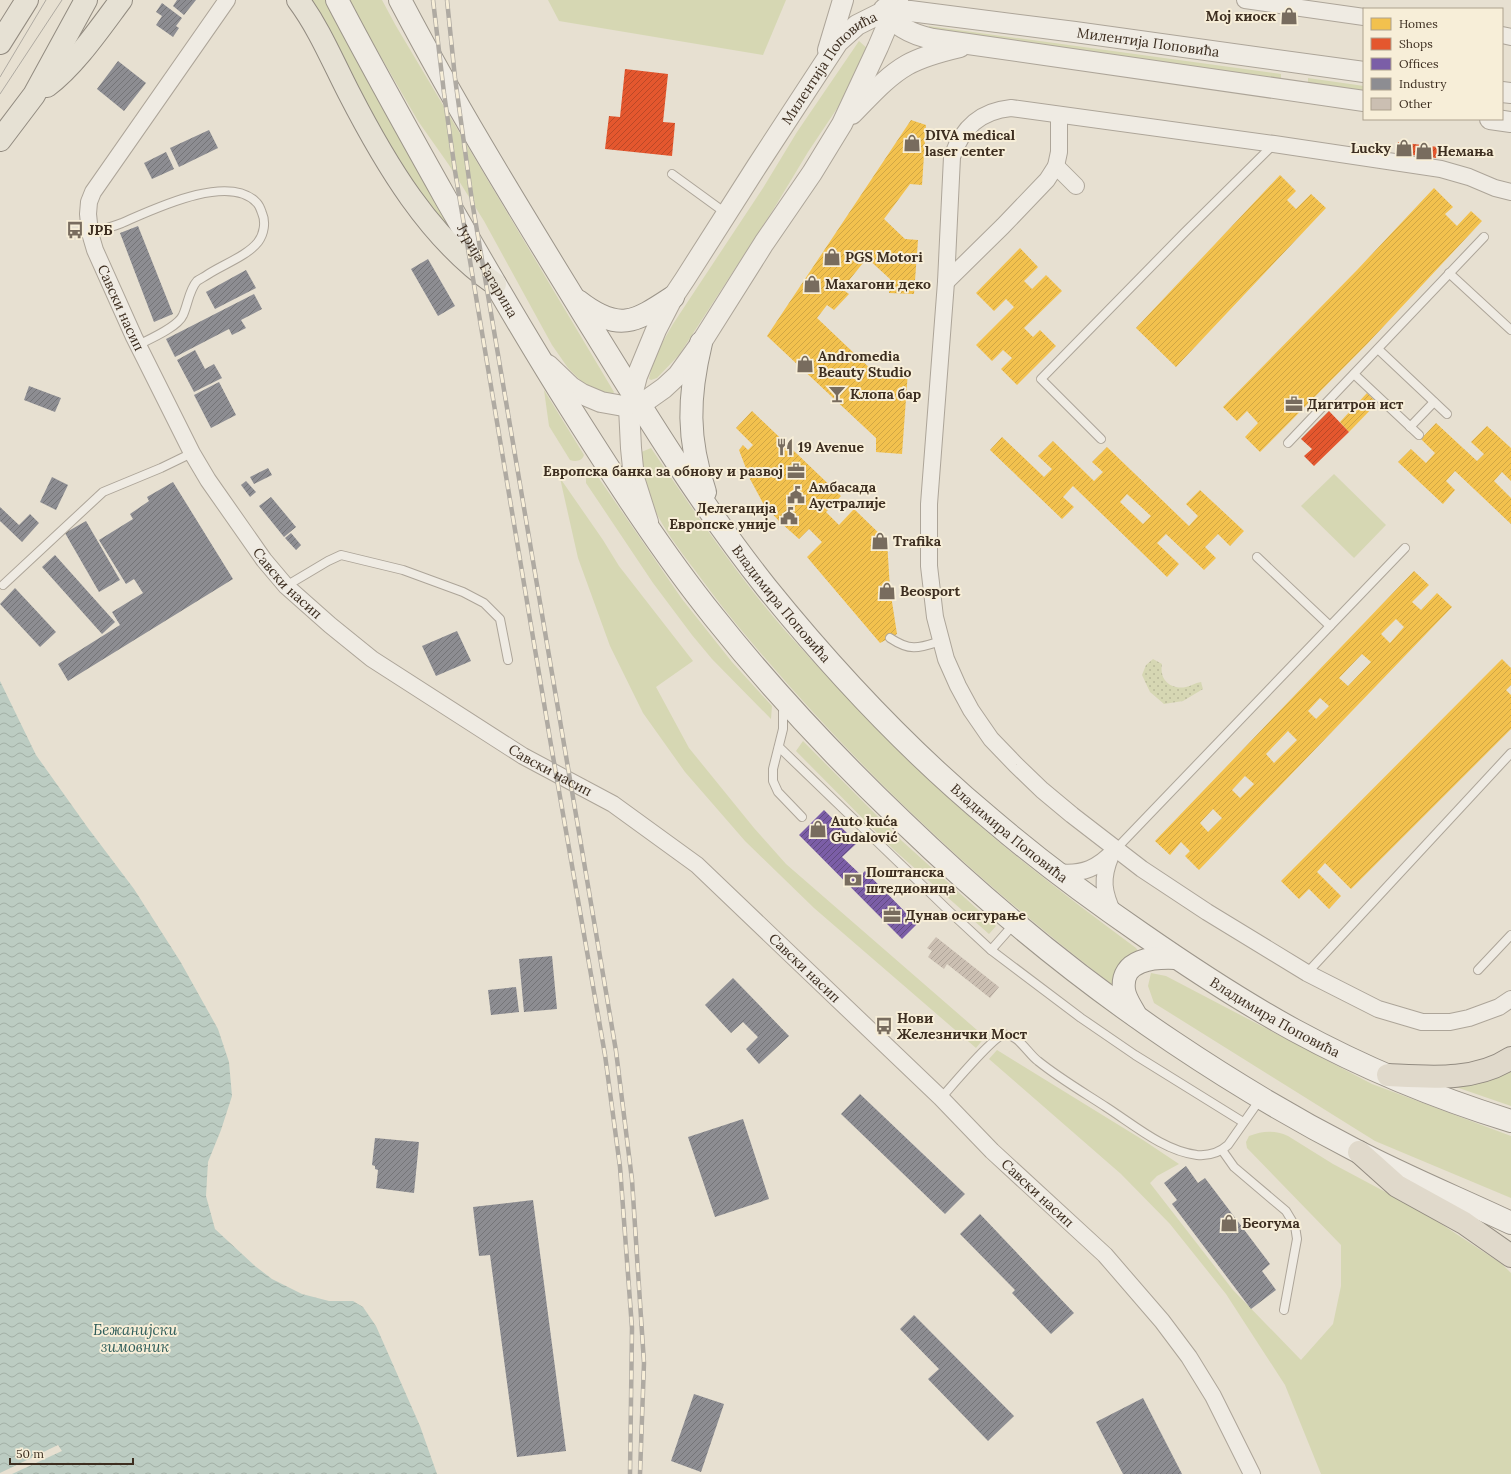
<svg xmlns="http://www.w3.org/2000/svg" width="1511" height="1474" viewBox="0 0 1511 1474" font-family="Lora,serif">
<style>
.green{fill:#d6d7b3}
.park{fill:url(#park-dots)}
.water{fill:url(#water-waves)}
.pier{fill:#e7e0d1}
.homes{fill:url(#homes-hatch);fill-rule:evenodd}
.shops{fill:url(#shops-hatch)}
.offices{fill:url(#offices-hatch)}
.industry{fill:url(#industry-hatch)}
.building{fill:url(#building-hatch)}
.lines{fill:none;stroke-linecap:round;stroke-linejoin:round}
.service-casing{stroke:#ada599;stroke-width:10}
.minor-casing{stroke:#ada599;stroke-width:18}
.tertiary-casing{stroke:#ada599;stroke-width:22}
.secondary-casing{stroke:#9c958a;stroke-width:24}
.primary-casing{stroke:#928b80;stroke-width:24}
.trunk-casing{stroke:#928b80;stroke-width:24}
.service{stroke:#efebe3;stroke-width:8}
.minor{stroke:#efebe3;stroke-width:16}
.tertiary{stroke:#efebe3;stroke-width:20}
.secondary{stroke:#efebe3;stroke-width:22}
.primary{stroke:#e6e1d4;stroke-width:22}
.trunk{stroke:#e0d9cb;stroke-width:22}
.tram{stroke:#afaaa2;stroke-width:1}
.rail-casing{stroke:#afaaa2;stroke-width:4.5}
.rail{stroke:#f7eed8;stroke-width:3;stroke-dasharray:9;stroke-linecap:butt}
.labels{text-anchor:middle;stroke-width:4;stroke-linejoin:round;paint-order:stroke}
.poi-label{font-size:14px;font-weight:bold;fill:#3d2e20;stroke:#f7eed8;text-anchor:start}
.street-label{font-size:14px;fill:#3d2e20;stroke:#f7eed8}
.water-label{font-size:15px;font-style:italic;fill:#2f5d5a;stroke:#f7eed8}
</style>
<defs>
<pattern id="park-dots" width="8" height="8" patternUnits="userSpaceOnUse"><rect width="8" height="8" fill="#d6d7b3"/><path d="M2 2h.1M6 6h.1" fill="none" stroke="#b9b99a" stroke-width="1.8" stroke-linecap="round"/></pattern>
<pattern id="water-waves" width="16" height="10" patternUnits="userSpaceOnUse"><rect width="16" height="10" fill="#bcccc2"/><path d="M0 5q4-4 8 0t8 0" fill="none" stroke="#a2b0a6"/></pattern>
<pattern id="homes-hatch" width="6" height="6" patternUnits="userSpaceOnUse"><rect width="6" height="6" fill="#f2c14e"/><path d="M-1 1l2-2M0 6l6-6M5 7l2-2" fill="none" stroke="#d0a644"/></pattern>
<pattern id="shops-hatch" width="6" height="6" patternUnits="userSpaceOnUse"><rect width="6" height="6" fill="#e4572e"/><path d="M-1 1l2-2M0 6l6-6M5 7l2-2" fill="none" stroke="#ba4827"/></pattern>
<pattern id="offices-hatch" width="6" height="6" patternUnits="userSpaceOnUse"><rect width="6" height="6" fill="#7b5ea7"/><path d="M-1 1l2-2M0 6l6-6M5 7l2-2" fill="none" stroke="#614a80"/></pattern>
<pattern id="industry-hatch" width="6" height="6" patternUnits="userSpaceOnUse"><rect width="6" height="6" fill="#8d8d92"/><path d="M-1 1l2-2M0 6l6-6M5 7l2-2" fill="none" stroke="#747477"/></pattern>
<pattern id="building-hatch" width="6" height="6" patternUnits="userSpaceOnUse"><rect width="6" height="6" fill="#cbbfb2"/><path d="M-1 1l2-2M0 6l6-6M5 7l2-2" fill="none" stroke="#afa499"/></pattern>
</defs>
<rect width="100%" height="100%" fill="#e7e0d1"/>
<g class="green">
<polygon points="308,0 328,0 455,228 450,233 396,158 324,24"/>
<polygon points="348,0 382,0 396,26 614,392 612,395 591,388 583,383 568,368 552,345 484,221 449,165 418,121"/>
<polygon points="548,0 786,0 763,55 559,21"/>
<polygon points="929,26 1281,74 1281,83 928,30"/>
<polygon points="859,41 869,50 846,95 808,152 773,210 679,355 657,378 651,380 649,379 652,365 658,350 673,324 763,188 797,132"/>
<polygon points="1308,78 1364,86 1364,93 1308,85"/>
<path d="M 544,390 L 584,455 C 582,461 576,462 570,460 L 549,426 Z"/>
<path d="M 651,448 C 683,495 715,543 751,589 C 781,628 815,664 849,699 C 899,751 950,802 1005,847 C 1048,882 1092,915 1136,948 L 1138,951 L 1132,954 L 1114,986 C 981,885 860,771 753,644 C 732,620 713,595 694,569 C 678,548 662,527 651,502 C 645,487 641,469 639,453 Z"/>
<polygon points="592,474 596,474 682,599 732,662 772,706 771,719 712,659 692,635 653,583 586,483 586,478"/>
<polygon points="1334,474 1386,525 1354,558 1301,506"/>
<polygon points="560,478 603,540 619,566 693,661 656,687 689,748 754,828 786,864 985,1037 976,1048 814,908 745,841 685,772 643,713 610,646 578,558"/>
<polygon points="803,741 902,841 996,926 989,934 893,849 796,751"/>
<polygon points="1151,973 1166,976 1372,1084 1511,1136 1511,1198 1375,1141 1154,1003 1148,986"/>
<path d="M 997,1050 L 1143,1140 L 1179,1164 L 1157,1176 L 1150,1183 L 1233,1290 L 1301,1360 L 1333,1324 L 1341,1286 L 1341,1245 L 1247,1148 L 1246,1142 L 1249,1136 C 1263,1131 1274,1130 1288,1136 L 1333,1164 L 1423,1212 L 1502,1264 L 1511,1273 L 1511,1474 L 1321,1474 L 1285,1385 L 1226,1294 L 1170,1224 L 1121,1174 L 989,1059 Z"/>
<polygon points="1511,1068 1511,1106 1453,1086"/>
</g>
<path class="park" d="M 1153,659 L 1162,664 C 1159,680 1171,690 1186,687 C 1191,686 1195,683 1201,682 L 1203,689 L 1183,701 L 1164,704 L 1150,692 L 1142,675 L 1146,665 Z"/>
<polygon class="water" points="0,681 36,755 88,828 134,889 180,961 218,1029 229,1062 232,1096 221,1130 208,1162 206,1196 215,1229 255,1266 272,1279 302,1294 329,1301 353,1301 363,1307 376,1326 420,1426 437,1474 0,1474"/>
<polygon class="pier" points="58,1445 62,1451 12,1474 0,1474 0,1473"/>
<g class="homes">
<polygon points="911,120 926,125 922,185 910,184 884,219 905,239 918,240 914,294 889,293 890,279 867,258 842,289 849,294 834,310 827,305 817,318 876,374 908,371 902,454 876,452 876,438 767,336"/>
<polygon points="1280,175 1296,191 1287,200 1296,209 1311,194 1326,208 1176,367 1136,328"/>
<polygon points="1434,188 1453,207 1445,214 1457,226 1471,211 1482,221 1368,343 1260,452 1245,437 1258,423 1247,411 1237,421 1223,407 1358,269"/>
<polygon points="1020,248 1038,267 1024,281 1032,289 1046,275 1062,291 1024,328 1033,337 1040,330 1056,346 1017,385 1001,369 1012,358 1003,350 992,361 976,345 1014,307 1006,299 994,311 976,293"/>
<polygon points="1367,393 1377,403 1349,432 1340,422"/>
<polygon points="752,411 841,496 826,512 839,525 854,509 887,541 890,589 897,634 880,643 807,557 822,542 809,529 799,539 780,522 764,505 750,479 739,450 743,445 748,450 753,445 736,428"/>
<polygon points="1436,423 1477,461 1484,454 1471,442 1487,426 1511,448 1511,481 1502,472 1494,481 1511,498 1511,524 1455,471 1446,481 1455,490 1443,504 1398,462 1411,449 1426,463 1435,453 1421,439"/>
<path d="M 1002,437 L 1044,477 L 1052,469 L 1038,456 L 1053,441 L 1094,481 L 1103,472 L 1092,462 L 1107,447 L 1189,526 L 1198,516 L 1186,504 L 1200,490 L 1244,531 L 1230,546 L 1218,534 L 1205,547 L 1216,558 L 1204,570 L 1166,534 L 1157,543 L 1179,564 L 1167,577 L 1073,486 L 1063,497 L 1074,507 L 1062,519 L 990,450 ZM 1127,494 L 1151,516 L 1143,524 L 1120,502 Z"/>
<path d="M 1414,571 L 1429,585 L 1412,602 L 1421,610 L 1437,593 L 1452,607 L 1199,870 L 1185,856 L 1190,851 L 1181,842 L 1170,855 L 1155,841 ZM 1396,619 L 1404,627 L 1390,643 L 1381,634 ZM 1362,654 L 1371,662 L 1348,686 L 1339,678 ZM 1320,698 L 1329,706 L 1316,719 L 1308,711 ZM 1288,731 L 1297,740 L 1274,763 L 1266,754 ZM 1245,776 L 1254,784 L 1240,798 L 1232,790 ZM 1213,809 L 1222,818 L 1208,832 L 1200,823 Z"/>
<polygon points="1502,659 1511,668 1511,685 1506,690 1511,695 1511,729 1351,889 1325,863 1317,872 1341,896 1329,909 1309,889 1299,899 1281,881"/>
</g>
<g class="shops">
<polygon points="625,69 668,74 663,122 675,123 672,156 605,149 609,116 620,117"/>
<polygon points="1398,142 1438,147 1436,158 1396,153"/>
<polygon points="1329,411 1349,432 1314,466 1304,456 1312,449 1301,439"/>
</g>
<polygon class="offices" points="824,810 857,843 842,857 861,875 865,871 917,924 902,939 799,835"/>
<g class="industry">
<polygon points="177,0 196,0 184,15 173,6"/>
<polygon points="162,3 182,18 176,26 179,28 173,37 156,25 162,16 156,12"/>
<polygon points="118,61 146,83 124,111 97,89"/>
<polygon points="209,130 218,148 179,167 170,148"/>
<polygon points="166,152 174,169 152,179 144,163"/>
<polygon points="138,226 173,314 154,322 120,233"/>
<polygon points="428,259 455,306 438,316 411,269"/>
<polygon points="246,270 256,288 215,309 206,292"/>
<polygon points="254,294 262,309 241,320 246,328 232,335 229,329 175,357 166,339"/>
<polygon points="195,350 205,369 214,364 222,378 194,392 177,360"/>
<polygon points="219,382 236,415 211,428 194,395"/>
<polygon points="29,386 61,398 55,412 24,400"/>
<polygon points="268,468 272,475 254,484 250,477"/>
<polygon points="52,477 68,485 56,510 40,502"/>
<polygon points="246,481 256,492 250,497 241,485"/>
<polygon points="173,482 233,579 68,681 58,664 120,625 112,612 143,593 134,579 126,584 99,540 133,519 130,514 149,501 147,497"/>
<polygon points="271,497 296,527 284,537 259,506"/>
<polygon points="0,507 19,525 30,514 39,523 22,542 0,521"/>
<polygon points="86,521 120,580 99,592 65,533"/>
<polygon points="291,533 301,545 296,550 285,538"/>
<polygon points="55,555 115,622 102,634 42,567"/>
<polygon points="15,588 56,632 40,647 0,604"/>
<polygon points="457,631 471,661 436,676 422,646"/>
<polygon points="552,956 557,1009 524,1012 519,959"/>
<polygon points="733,978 789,1036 759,1064 746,1049 758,1037 743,1022 731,1033 705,1005"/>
<polygon points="516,987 519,1012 491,1015 488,990"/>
<polygon points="860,1094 965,1194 945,1214 841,1114"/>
<polygon points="743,1119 769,1199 715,1217 688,1137"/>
<polygon points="375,1138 419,1142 414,1193 376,1188 378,1170 375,1169 375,1166 372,1165"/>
<polygon points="1186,1166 1198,1183 1205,1178 1270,1264 1262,1271 1276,1290 1251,1309 1172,1204 1177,1200 1164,1183"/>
<polygon points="533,1200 566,1451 517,1457 490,1255 479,1256 473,1207"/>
<polygon points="980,1214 1074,1313 1051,1334 1012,1293 1015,1290 960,1234"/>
<polygon points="914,1315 1014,1416 988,1441 928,1379 939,1369 900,1329"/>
<polygon points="694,1394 724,1404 701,1472 671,1461"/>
<polygon points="1143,1398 1182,1474 1123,1474 1096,1422"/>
</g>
<polygon class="building" points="936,937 999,987 990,998 947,964 944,969 928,957 932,951 927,948"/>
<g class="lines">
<g class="service-casing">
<g id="service">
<polyline points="672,174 727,214"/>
<path d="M 90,233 C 101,230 112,227 122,223 C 152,210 229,172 257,203 C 259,205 261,210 262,213 C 266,222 264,234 258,242 C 247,256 222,265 207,275 C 204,277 200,279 197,281 C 189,290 188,304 183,315 C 178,327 150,339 138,345"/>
<polyline points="1449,273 1511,330"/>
<polyline points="1378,349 1447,414"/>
<polyline points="1354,374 1419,435"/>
<polyline points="1410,427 1434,402"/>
<polyline points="1101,439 1041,379 1185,232 1273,145"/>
<polyline points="1288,443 1484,237"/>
<polyline points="1257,557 1330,626"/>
<polyline points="3,585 103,492 161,468 192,453"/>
<polyline points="286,586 328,561 341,555 403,570 463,592 484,603 500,619 508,660"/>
<path d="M 890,638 C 911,652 919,648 941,641"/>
<polyline points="783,706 783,729 773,769 773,781 778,792 802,817"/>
<polyline points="779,747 950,912 991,950"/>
<polyline points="1115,850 1405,548"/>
<polyline points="1014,924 991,950 1081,1018 1135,1055 1243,1122"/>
<polyline points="1478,970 1511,935"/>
<polyline points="1307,973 1511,753"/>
<path d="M 941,1098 C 951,1087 992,1038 1003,1035 C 1017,1032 1028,1054 1038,1061 C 1059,1078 1083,1092 1106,1107 C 1134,1125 1164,1151 1197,1155 C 1209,1156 1219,1153 1228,1145 L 1261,1098"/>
<polyline points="1222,1150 1234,1167 1286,1211 1295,1226 1297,1239 1284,1310"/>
</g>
</g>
<g class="minor-casing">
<g id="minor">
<path id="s1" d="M 227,0 L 93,192 L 89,202 L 88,214 L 90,233 L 95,250 L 134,337 L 192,453 L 208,480 L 264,560 L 286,586 L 330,625 L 372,659 L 523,756 L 613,804 L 697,865 L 941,1098 L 992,1151 L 1105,1255 L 1162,1321 L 1189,1357 L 1213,1396 L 1252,1474"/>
<polyline points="1245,0 1364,17"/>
<polyline points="1502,35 1511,37"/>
<polyline points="1056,166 1076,186"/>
<path d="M 1511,192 L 1495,188 L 1469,177 L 1441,169 L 1274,144 L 1011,108 C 980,111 962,128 952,157 L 946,282 L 929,504 L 929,566 L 935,617 L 946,659 L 958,686 L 971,710 L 991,739 L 1016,765 L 1042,790 L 1072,815 L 1142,869 L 1207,912 L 1307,973 L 1378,1009 L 1422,1022 L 1450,1022 L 1469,1018 L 1499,1007 L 1511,999"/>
<polyline points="946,282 1003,226 1047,180 1056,166 1059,152 1059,115"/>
<path d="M 1111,855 C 1101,879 1103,892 1114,915"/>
<path d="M 1057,872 C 1083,875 1098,868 1115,850"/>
</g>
</g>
<g class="tertiary-casing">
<g id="tertiary">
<path d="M 884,9 C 895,27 913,35 933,39 L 1364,101"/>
<polyline points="828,50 843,0"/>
<polyline points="1502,92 1511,93"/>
<path d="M 852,114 C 869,97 886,77 907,65 C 923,56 943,51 960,47"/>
<polyline points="1490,119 1511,122"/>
<polyline points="548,365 571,387 582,394 601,402 629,407 640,405 664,388 678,375 701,343 764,243 812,173 842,124 878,47 898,0"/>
<path id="s2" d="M 648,522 L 634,478 L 631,448 L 629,407 L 637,376 L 656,330 L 673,297 L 685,279 L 757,166 L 838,42 L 857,25 L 879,14 L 891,10 L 910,11 L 1075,32 L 1364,72"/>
</g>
</g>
<g class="secondary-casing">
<g id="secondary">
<path id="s3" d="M 337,0 C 372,67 409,133 446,199 C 487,270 527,340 571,409 C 616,480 661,551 714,617 C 772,690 836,758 903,822 C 987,903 1076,977 1173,1042 C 1231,1081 1291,1117 1353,1149 C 1404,1176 1458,1198 1511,1223"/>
<path id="s4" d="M 400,0 C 456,107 518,207 581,310 C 639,404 697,500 766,587 C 833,670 911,753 993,821 C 1040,861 1091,899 1142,934 C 1191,968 1241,1001 1294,1030 C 1362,1067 1436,1098 1511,1121"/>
<path d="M 578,301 C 619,333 635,322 673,297"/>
<path d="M 701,343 C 688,397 687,439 705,492"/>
<path d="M 1136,1016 C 1132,1008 1125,999 1124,990 C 1120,959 1154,957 1176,958"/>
</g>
</g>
<g class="primary-casing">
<g id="primary">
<path d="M 298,0 C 319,28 333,62 349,93 C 385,163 429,238 495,284"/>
<polyline points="0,43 27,0"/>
<path d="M 47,86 C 75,65 100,28 121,0"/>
<polyline points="0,140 34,95 86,0"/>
</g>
</g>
<g class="trunk-casing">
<g id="trunk">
<path d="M 1388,1075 C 1428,1077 1475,1082 1511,1058"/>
<polyline points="1359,1152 1397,1186 1464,1223 1511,1256"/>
</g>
</g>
<use href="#service" class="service"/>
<use href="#minor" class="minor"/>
<use href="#tertiary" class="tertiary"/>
<use href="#secondary" class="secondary"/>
<use href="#primary" class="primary"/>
<use href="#trunk" class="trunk"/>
<g class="tram">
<polyline points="0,77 46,0"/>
<polyline points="0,94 62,0"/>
</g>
<g class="rail-casing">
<g id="rail">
<polyline points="433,0 444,93 455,171 551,745 605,1055 620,1167 632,1328 630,1474"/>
<polyline points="447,0 455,78 472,201 616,1051 632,1180 644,1363 640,1474"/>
</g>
</g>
<use href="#rail" class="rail"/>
</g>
<defs>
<g id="shop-bare" transform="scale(1.38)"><path d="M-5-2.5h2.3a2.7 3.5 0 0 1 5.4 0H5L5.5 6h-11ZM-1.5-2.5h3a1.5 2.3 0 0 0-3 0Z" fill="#786c5e" stroke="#f7eed8" stroke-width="2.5" paint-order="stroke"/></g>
<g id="bus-bare" transform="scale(1.38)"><path d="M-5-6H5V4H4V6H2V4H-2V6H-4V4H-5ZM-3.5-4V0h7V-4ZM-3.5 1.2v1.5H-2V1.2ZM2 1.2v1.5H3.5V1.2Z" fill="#786c5e" stroke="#f7eed8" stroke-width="2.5" paint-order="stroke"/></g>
<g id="bar-bare" transform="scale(1.38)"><path d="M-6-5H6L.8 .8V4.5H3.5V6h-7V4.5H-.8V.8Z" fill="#786c5e" stroke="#f7eed8" stroke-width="2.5" paint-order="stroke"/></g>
<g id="office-bare" transform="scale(1.38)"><path d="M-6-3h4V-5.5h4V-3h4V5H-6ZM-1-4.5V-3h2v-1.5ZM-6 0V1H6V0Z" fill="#786c5e" stroke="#f7eed8" stroke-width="2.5" paint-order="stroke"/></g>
<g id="restaurant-bare" transform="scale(1.38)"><path d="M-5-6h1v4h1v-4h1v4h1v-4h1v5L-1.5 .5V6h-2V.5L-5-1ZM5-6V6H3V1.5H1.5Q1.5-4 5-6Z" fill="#786c5e" stroke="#f7eed8" stroke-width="2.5" paint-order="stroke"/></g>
<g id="civic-bare" transform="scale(1.38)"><path d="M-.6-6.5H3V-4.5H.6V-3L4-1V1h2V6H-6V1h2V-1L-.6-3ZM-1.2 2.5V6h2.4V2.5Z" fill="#786c5e" stroke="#f7eed8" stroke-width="2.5" paint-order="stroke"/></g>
<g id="bank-bare" transform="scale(1.38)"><path d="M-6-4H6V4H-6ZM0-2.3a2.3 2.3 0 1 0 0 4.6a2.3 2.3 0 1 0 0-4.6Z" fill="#786c5e" stroke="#f7eed8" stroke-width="2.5" paint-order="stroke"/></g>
</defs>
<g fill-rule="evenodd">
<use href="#shop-bare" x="1289" y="16"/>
<use href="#shop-bare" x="912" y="143"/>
<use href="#shop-bare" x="1404" y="148"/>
<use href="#shop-bare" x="1424" y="151"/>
<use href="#bus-bare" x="75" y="230"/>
<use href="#shop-bare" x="832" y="257"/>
<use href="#shop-bare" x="812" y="284"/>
<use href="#shop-bare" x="805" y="364"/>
<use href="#bar-bare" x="837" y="394"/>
<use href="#office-bare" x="1294" y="404"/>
<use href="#restaurant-bare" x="785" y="447"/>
<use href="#office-bare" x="796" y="471"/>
<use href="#civic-bare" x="796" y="495"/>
<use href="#civic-bare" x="789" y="516"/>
<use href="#shop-bare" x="880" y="541"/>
<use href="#shop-bare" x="887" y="591"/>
<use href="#shop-bare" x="818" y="829"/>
<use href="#bank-bare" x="853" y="880"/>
<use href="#office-bare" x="892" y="915"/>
<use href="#bus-bare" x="884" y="1026"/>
<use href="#shop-bare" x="1229" y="1223"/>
</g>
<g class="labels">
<g class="poi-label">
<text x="1276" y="21" text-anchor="end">Мој киоск</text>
<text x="925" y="140">DIVA medical<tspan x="925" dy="16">laser center</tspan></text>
<text x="1391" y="153" text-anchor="end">Lucky</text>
<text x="1437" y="156">Немања</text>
<text x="88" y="235">ЈРБ</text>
<text x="845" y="262">PGS Motori</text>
<text x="825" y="289">Махагони деко</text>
<text x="818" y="361">Andromedia<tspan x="818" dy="16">Beauty Studio</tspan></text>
<text x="850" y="399">Клопа бар</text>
<text x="1307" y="409">Дигитрон ист</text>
<text x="798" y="452">19 Avenue</text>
<text x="783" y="476" text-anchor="end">Европска банка за обнову и развој</text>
<text x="809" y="492">Амбасада<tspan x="809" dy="16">Аустралије</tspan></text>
<text x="776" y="513" text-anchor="end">Делегација<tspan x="776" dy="16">Европске уније</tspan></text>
<text x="893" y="546">Trafika</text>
<text x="900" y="596">Beosport</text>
<text x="831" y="826">Auto kuća<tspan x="831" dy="16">Gudalović</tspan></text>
<text x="866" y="877">Поштанска<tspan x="866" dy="16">штедионица</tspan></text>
<text x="905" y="920">Дунав осигурање</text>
<text x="897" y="1023">Нови<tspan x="897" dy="16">Железнички Мост</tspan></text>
<text x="1242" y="1228">Беогума</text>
</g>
<g class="street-label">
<text dy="5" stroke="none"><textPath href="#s2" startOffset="862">Милентија Поповића</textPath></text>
<text dy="5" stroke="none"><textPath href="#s2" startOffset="515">Милентија Поповића</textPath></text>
<text dy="5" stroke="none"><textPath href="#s3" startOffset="310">Јурија Гагарина</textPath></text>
<text dy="5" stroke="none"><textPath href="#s1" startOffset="357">Савски насип</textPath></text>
<text dy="5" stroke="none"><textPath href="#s1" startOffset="681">Савски насип</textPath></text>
<text dy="5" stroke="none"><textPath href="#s4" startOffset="715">Владимира Поповића</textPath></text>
<text dy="5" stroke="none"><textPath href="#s1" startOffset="1005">Савски насип</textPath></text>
<text dy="5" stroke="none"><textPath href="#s4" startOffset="1039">Владимира Поповића</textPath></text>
<text dy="5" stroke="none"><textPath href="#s1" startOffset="1329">Савски насип</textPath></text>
<text dy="5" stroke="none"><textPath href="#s4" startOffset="1363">Владимира Поповића</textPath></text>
<text dy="5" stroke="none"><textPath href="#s1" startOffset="1653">Савски насип</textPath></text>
</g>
<g class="water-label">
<text x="135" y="1335">Бежанијски<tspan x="135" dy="17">зимовник</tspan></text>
</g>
</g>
<rect x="1363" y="8" width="140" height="112" fill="#f7eed8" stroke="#ada18e"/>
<rect x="1371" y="18" width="20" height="12" fill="#f2c14e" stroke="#ada18e"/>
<text x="1399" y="28" font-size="12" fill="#3d2e20">Homes</text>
<rect x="1371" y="38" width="20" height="12" fill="#e4572e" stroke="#ada18e"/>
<text x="1399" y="48" font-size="12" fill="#3d2e20">Shops</text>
<rect x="1371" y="58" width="20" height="12" fill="#7b5ea7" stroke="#ada18e"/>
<text x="1399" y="68" font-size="12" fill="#3d2e20">Offices</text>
<rect x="1371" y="78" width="20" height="12" fill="#8d8d92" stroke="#ada18e"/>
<text x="1399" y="88" font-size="12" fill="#3d2e20">Industry</text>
<rect x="1371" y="98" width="20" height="12" fill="#cbbfb2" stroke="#ada18e"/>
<text x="1399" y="108" font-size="12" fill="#3d2e20">Other</text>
<path d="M10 1458v6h123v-6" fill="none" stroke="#3d2e20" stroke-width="2"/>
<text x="16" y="1458" font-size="12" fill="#3d2e20" stroke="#f7eed8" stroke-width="3" paint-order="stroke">50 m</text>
</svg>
